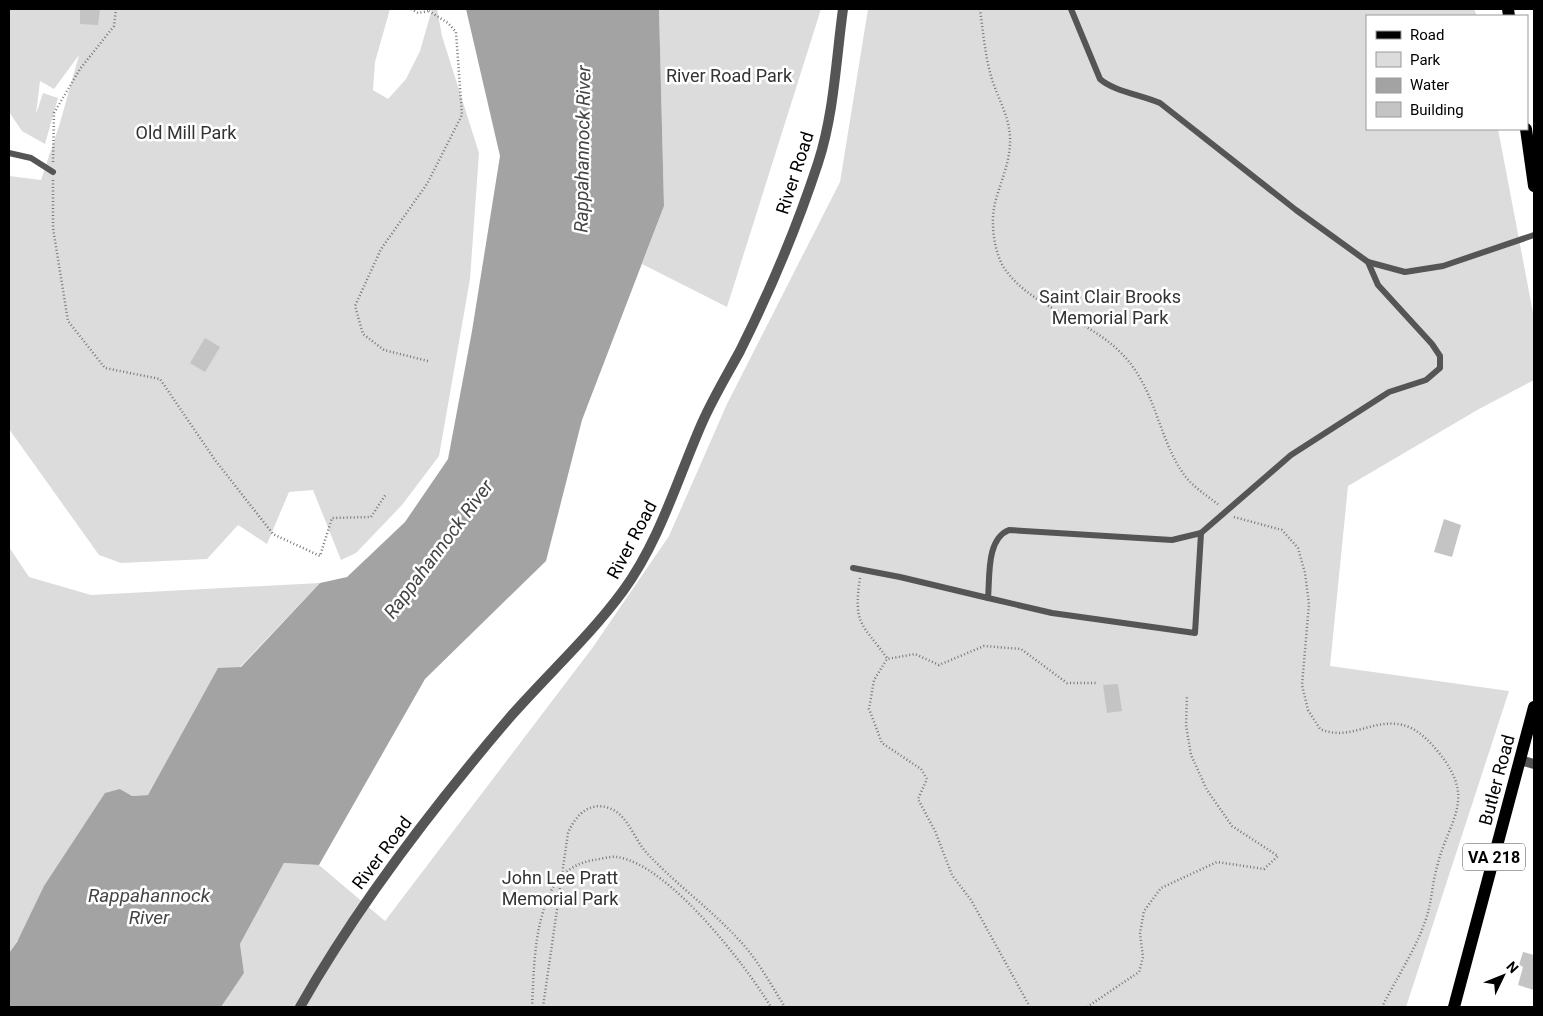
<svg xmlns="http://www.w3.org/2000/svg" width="1543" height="1016" viewBox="0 0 1543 1016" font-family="Roboto,sans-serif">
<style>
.green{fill:#dcdcdc}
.water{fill:#a3a3a3}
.building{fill:#c4c4c4}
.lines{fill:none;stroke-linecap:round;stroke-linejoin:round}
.path{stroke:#777;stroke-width:2.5;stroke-dasharray:1 2.5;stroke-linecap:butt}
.service{stroke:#555;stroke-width:6}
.minor{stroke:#555;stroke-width:10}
.tertiary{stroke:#555;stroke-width:10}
.primary{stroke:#000;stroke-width:12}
.labels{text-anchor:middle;stroke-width:5;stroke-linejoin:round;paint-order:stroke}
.shield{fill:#fff;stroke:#4c4c4c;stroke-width:1}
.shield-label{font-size:16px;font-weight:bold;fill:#000}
.park-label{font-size:18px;fill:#333;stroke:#fff}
.street-label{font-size:18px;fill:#000;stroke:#fff}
.water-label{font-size:19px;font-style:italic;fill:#444;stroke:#fff}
</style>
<rect width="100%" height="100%" fill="#fff"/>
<g class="green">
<polygon points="9,9 390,9 375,62 373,90 388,99 406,79 420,51 432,9 437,9 442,36 479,153 470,279 439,456 402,505 356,553 341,560 313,490 289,492 267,544 238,525 207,559 121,563 99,555 9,429 9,176 41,180 60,123 79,55 54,89 40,81 36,114 43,93 58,98 45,144 22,131 9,112"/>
<polygon points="659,9 821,9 727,307 642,264 664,206"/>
<polygon points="868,9 1474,9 1477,16 1367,16 1367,129 1498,129 1534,318 1534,380 1479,409 1348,486 1330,666 1509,691 1406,1007 221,1007 244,973 240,944 284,863 319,865 385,921 593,647 669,536 727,404 840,182"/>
<polygon points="9,547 29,577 91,595 320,583 240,667 148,795 132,796 120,789 9,953"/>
</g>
<polygon class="water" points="466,9 659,9 664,206 582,420 546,561 425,679 319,865 284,863 240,944 244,973 221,1007 9,1007 9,953 17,942 44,886 105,793 120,789 132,796 148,795 218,668 241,667 320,583 347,577 405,522 448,459 472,331 500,156"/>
<g class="building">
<polygon points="80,9 100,9 98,25 80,24"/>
<polygon points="205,338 220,347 205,372 190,363"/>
<polygon points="1444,519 1461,525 1452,557 1434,552"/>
<polygon points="1118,684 1122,711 1107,713 1103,685"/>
<polygon points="1523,952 1534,955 1534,990 1518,985 1523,967 1519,965"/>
</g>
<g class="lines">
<g class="path">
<polyline points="411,9 418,13 429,11 429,9"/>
<path d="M 980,9 C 983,31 985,55 991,76 C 997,97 1009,115 1010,137 C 1011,161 1001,180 995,203 C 990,223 994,256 1007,272 C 1040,315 1102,320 1135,370 C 1157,402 1162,445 1185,476 C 1194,488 1208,496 1220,506"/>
<polyline points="53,162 54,113 80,69 114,26 116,9"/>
<polyline points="53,180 53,228 68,321 105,368 160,379 215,460 273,534 320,556 332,518 371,517 386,494"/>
<polyline points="428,361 384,350 363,334 355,306 381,249 427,184 462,115 456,32 448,23 429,11"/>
<path d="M 1234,517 L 1282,530 L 1298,548 L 1305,573 L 1309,604 L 1302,685 L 1308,710 L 1320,729 C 1352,743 1376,714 1409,727 C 1422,733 1431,743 1440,754 C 1477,801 1448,820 1437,867 C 1432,884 1432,901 1426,919 C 1416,949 1396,979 1382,1007"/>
<path d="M 860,578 C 853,625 862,623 887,658"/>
<path d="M 532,1007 C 534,967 534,925 552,889 C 560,873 578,862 594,860 C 601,859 610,856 617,857 C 668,864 745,964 771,1007"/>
<path d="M 543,1007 L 568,833 C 575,816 589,801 609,808 C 627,814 634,838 645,851 C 674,883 711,909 740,941 C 758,960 771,985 785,1007"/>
<polyline points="1030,1007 971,900 952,875 935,831 918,799 927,779 921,769 882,743 869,709 874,680 887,659 915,654 939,665 984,646 1021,649 1067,683 1096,683"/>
<polyline points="1087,1007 1139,972 1143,957 1140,933 1144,911 1161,888 1217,862 1264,869 1278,856 1232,826 1207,790 1191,755 1186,725 1187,695"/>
</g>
<g class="service">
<path d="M 1071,9 L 1100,79 C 1113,91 1142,95 1160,103 L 1296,210 L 1368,262 L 1405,272 L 1443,266 L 1534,235"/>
<polyline points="9,153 31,158 53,172"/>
<path d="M 853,568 L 900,577 L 988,598 C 990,577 986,539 1009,530 L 1172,540 L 1201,533 L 1291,455 L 1389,392 L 1426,380 L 1440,368 L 1440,356 L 1432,344 L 1378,285 L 1368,262"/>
<polyline points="988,598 1052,613 1195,633 1201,533"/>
</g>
<polyline class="minor" points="1520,760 1534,764"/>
<path class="tertiary" d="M 300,1007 C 359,903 433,807 511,716 C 548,674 590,636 623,591 C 660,540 677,480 702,423 C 713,398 727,375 740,351 C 770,291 797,227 818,163 C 834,114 836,60 843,9"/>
<g class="primary">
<polyline points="1508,9 1509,16"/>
<polyline points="1526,129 1534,186"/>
<polyline points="1454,1007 1534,707"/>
</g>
</g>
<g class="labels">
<rect class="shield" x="1463" y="843.5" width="62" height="27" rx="4"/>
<g class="shield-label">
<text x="1494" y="863">VA 218</text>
</g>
<g class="park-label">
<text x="729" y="82">River Road Park</text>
<text x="186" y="139">Old Mill Park</text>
<text x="1110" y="303">Saint Clair Brooks<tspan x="1110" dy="21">Memorial Park</tspan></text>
<text x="560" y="884">John Lee Pratt<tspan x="560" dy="21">Memorial Park</tspan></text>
</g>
<g class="street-label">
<text transform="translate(795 173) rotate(-72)" y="6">River Road</text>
<text transform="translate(632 540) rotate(-62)" y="6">River Road</text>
<text transform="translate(1497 780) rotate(-75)" y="6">Butler Road</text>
<text transform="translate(382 853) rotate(-53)" y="6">River Road</text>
</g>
<g class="water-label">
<text transform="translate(582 149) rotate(-89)" y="7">Rappahannock River</text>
<text transform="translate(438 549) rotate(-53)" y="7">Rappahannock River</text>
<text x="149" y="902">Rappahannock<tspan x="149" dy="22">River</tspan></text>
</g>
</g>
<rect width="1543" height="1016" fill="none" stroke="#000000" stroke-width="20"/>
<rect x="1366" y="15" width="162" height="115" fill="#ffffff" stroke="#999999"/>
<rect x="1376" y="31" width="25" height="8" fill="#000000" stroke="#999999"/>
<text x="1410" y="40" font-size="15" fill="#000000">Road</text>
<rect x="1376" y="52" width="25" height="15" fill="#dcdcdc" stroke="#999999"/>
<text x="1410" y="65" font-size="15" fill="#000000">Park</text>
<rect x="1376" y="78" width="25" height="15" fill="#a3a3a3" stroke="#999999"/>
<text x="1410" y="90" font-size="15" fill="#000000">Water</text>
<rect x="1376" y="102" width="25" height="15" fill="#c4c4c4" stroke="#999999"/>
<text x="1410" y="115" font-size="15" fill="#000000">Building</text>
<g transform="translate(1503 976) rotate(47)" stroke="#ffffff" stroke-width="4" paint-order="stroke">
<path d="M0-4L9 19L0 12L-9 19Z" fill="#000000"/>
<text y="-8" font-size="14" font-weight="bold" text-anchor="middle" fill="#000000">N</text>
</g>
</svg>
